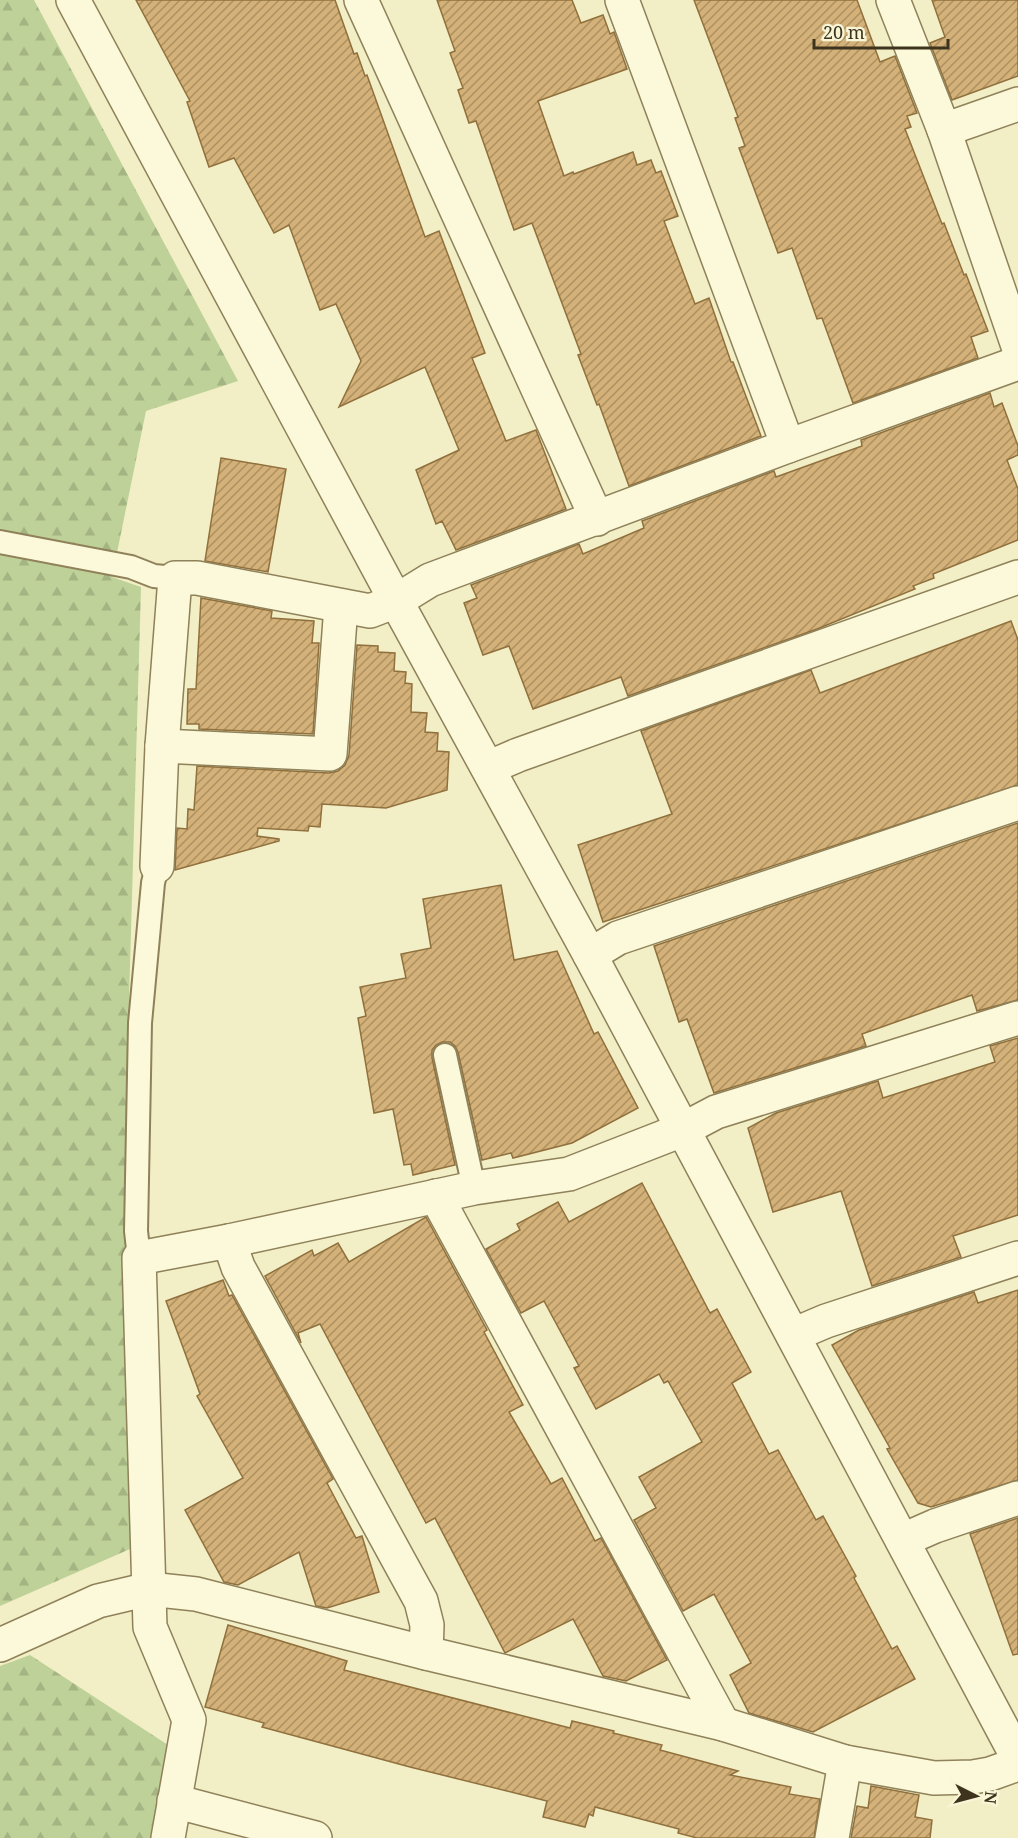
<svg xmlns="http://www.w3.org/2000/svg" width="1018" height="1838" viewBox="0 0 1018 1838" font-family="'Noto Serif',serif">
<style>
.forest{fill:url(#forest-firs)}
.building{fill:url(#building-hatch);stroke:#90703d;stroke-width:1.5}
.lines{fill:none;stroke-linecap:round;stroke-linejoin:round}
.lane-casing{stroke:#8f8159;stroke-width:26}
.street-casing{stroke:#8f8159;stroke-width:36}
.lane{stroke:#fbf9da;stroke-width:22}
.street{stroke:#fbf9da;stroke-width:33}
</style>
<defs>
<pattern id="forest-firs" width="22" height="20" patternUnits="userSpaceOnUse" patternTransform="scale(1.5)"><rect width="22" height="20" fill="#bed198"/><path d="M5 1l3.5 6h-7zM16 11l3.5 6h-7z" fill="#a4b483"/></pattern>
<pattern id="building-hatch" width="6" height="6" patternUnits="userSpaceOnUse" patternTransform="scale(1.5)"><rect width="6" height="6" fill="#d3b178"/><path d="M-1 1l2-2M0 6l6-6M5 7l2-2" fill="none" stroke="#ad9162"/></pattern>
</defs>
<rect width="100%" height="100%" fill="#f2eec5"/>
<g class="forest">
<polygon points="0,0 34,0 238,381 146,411 112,577 141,587 127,1069 130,1549 0,1606"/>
<polygon points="30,1655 168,1745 150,1838 0,1838 0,1666"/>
</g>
<g class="building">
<polygon points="136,0 335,0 354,54 357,53 365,76 367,75 425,237 439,231 485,353 472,358 506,441 536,430 566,509 456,550 442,521 436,524 416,470 459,450 425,367 339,407 361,361 336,304 320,310 289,225 274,233 234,158 209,167 187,102 190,101"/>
<polygon points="437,0 572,0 581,23 603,15 610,34 614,32 627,69 538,101 564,176 573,172 574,174 633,152 637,165 651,160 656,173 661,171 678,216 664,221 695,304 709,298 731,362 733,362 761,436 629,486 599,404 597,405 578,355 581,354 532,223 514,230 476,121 469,123 458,90 463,88 450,53 455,51"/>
<polygon points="694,0 857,0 880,62 895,56 917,113 907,116 911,127 905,129 942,224 944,223 964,275 966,274 988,331 971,337 978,358 853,403 822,318 817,319 792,248 778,253 739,148 745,146 735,118 738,117"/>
<polygon points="932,0 1018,0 1018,76 952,100 930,43 945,37"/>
<polygon points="990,393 994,407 1002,403 1018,446 1018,455 1007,460 1018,489 1018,540 933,574 934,578 913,586 915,589 817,629 628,696 621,677 533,709 509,646 483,655 464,603 477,598 471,585 579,544 583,554 644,528 642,521 774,471 776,477 862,446 861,440"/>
<polygon points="221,458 286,469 268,572 205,561"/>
<polygon points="201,598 272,611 271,618 314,621 312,643 319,643 313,734 199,729 199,724 187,724 188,689 196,689"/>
<polygon points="1011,621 1018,640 1018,785 603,922 578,845 672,814 641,731 811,670 820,693"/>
<polygon points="357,645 378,646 378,652 395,653 394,671 406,672 405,683 412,684 411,712 427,713 425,732 438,733 437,751 449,752 447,790 386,808 322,804 320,827 309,826 308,831 258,828 257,836 279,839 279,841 175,870 177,828 187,829 188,809 194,810 197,766 329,773 338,771 345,765 349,755"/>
<polygon points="1018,823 1018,1000 977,1011 972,995 862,1034 866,1046 714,1093 687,1019 679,1022 654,946"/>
<polygon points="501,885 514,960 557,951 594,1034 598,1032 638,1108 572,1143 513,1158 511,1153 482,1160 458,1052 455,1046 450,1042 442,1042 436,1045 432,1050 432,1058 455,1165 413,1175 411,1164 404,1165 393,1109 374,1113 358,1018 366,1016 360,987 406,978 401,954 431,948 423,899"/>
<polygon points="1018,1038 1018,1215 953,1236 961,1257 872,1286 841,1191 773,1212 748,1128 776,1113 878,1081 883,1098 995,1062 990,1046"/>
<polygon points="642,1183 710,1313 717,1309 751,1372 732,1383 769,1454 778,1450 816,1520 823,1516 856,1576 854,1578 892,1649 897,1646 915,1679 813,1732 749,1713 730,1675 751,1663 714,1594 683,1611 634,1520 656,1508 639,1477 702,1442 668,1381 664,1383 659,1374 596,1409 574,1368 579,1366 544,1301 521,1313 486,1249 520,1230 517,1224 558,1202 569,1222"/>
<polygon points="426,1217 487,1330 484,1332 523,1405 509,1412 551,1484 562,1478 595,1541 601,1538 667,1660 626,1681 603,1676 573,1619 505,1653 435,1518 426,1523 320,1324 298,1333 301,1343 265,1276 312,1250 314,1256 338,1243 349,1262"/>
<polygon points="223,1280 229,1296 232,1295 333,1479 327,1483 356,1538 362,1536 379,1592 327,1608 316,1606 299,1552 238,1585 224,1582 185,1510 243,1478 197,1396 200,1394 166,1301"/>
<polygon points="1018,1290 1018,1480 931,1507 918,1503 887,1449 890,1448 832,1345 859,1330 974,1292 978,1303"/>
<polygon points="1018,1518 1018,1654 1013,1655 970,1534"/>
<polygon points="228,1625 347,1661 344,1670 570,1728 572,1721 614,1731 613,1733 662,1745 660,1750 738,1771 730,1775 791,1787 789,1794 820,1799 814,1838 697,1838 678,1833 679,1829 595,1807 593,1816 589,1814 585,1827 543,1817 547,1801 410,1767 262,1727 264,1723 205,1707"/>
<polygon points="871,1786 919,1795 915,1817 932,1820 930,1838 851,1838 857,1806 868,1808"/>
</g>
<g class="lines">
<g class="lane-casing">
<g id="lane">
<polyline points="0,542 131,567 154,576 175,578"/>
<polyline points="445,1055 474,1188"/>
<polyline points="139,1258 136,1231 140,1023 153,883 157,866"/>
</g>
</g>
<g class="street-casing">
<g id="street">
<polyline points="73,0 396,601 590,955 1018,1758"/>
<polyline points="361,0 597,519"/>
<polyline points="622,0 788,446"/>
<polyline points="893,0 944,130 1018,346"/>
<polyline points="944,130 1018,104"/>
<polyline points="162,746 330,754 341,606"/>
<polyline points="488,768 518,755 1018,577"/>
<polyline points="157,866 162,746 175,578 197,578 370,611 396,601 430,580 788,446 1018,363"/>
<polyline points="590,955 618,938 1018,803"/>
<polyline points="436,1196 723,1724"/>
<polyline points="229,1241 238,1267 421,1601 427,1625 426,1653"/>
<polyline points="793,1335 826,1321 1018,1258"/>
<polyline points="903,1540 935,1526 1018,1498"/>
<polyline points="0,1645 98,1601 149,1589 196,1594 426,1653 723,1724 845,1762 934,1778 973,1777 990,1774 1018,1764"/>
<polyline points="174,1801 315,1838"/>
<polyline points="168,1838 189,1720 150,1627 139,1258 229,1241 474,1188 569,1174 682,1130 716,1112 1018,1018"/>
<polyline points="832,1838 845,1762"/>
</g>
</g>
<use href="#lane" class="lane"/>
<use href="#street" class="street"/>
</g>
<g transform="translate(976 1796) rotate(96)" stroke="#f8f6d6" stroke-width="4.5" paint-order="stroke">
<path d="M0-4.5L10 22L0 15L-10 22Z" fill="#3e341e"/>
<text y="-9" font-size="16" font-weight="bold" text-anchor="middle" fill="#3e341e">N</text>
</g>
<path d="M814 39v9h134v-9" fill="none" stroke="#3e341e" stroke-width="3"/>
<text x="823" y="39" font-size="18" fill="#3e341e" stroke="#f8f6d6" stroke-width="4.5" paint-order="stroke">20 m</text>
</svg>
